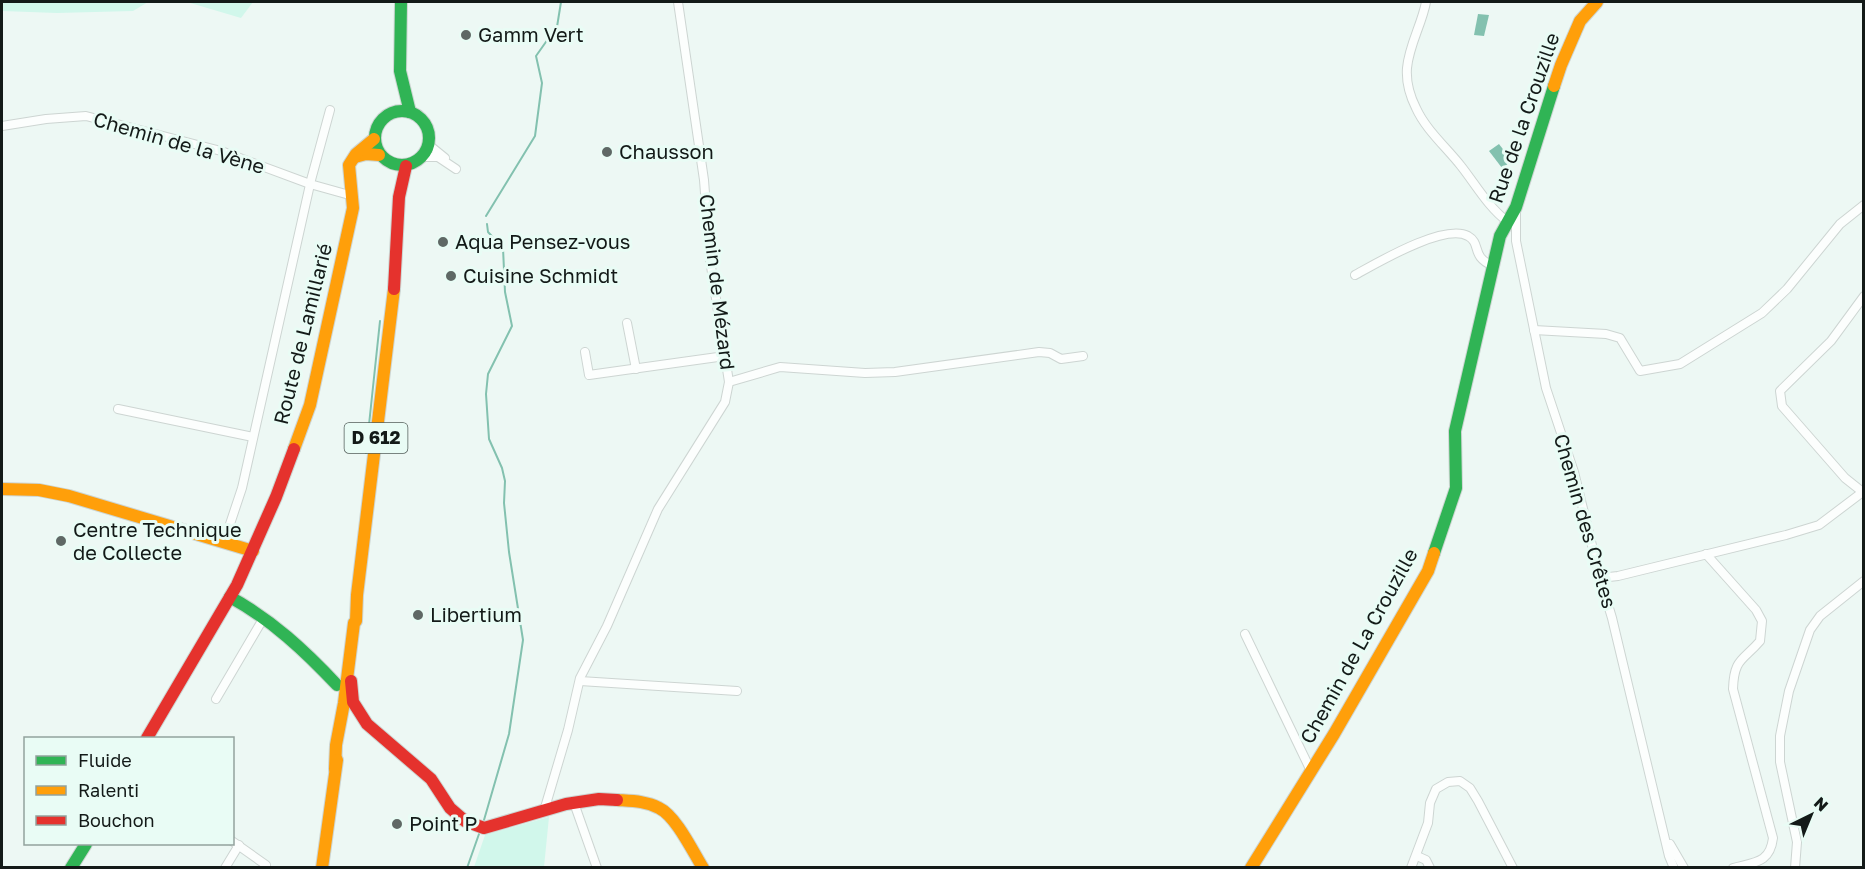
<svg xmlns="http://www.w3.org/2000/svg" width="1865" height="869" viewBox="0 0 1865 869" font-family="'Golos Text',sans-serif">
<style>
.green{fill:#d1f7eb}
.water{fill:#83c1af}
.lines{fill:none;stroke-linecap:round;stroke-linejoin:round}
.stream{stroke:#83c1af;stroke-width:2}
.street-casing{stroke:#cdd5d2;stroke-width:10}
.fast-casing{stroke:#cdd5d2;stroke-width:14}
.slow-casing{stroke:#cdd5d2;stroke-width:14}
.jam-casing{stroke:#cdd5d2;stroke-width:14}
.street{stroke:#fcfefd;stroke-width:8}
.fast{stroke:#30b455;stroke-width:12}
.slow{stroke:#ff9f0a;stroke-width:12}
.jam{stroke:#e5322d;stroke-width:12}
.poi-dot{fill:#5f6865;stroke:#e9fcf5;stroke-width:2}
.labels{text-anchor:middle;stroke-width:6;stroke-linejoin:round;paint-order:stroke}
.shield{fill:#e9fcf5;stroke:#535e5a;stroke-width:1.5}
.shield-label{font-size:18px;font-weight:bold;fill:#131a18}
.poi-label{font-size:20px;fill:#131a18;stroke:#e9fcf5;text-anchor:start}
.street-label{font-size:20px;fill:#131a18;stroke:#e9fcf5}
</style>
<rect width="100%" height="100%" fill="#edf8f4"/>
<g class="green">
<polygon points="2,2 148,2 133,11 57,13 2,11"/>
<polygon points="187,2 253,2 241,18"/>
<polygon points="549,817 544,867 474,867 485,835"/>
</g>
<g class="water">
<polygon points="1478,14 1489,15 1484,36 1474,35"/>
<polygon points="1499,144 1512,161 1502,168 1489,151"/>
</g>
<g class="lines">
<g class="stream">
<polyline points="486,216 535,136 542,83 536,56 548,39 556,33 561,2"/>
<polyline points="366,453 380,321"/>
<polyline points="484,820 509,734 523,640 509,552 504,503 505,481 502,468 489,439 486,394 488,374 512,326 505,292 503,248 488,232 487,224"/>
<polyline points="467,868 479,834"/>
</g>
<g class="street-casing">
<g id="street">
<path d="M 1426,2 C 1422,24 1409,45 1407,68 C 1406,81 1410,96 1416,108 C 1426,130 1446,147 1461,166 C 1476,185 1488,207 1508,222"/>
<polyline points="2,126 46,119 86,116 221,151 310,184 353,196"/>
<polyline points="429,145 445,158"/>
<polyline points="422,157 438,157 456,169"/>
<polyline points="1516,210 1516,241 1546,388 1574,472 1600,578 1612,618 1669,856 1674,868"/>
<path d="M 1355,275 C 1377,263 1444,223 1468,236 C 1482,244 1470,256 1493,266 L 1494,268"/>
<polyline points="1864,296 1831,341 1780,391 1782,406 1845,478 1864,493"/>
<polyline points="627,323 636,369"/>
<polyline points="1534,330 1606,334 1620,338 1640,371 1680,364 1762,313 1787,289 1840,224 1864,205"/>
<polyline points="585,352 589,375 725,356"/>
<polyline points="729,382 780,367 865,373 895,372 1039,352 1050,353 1061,359 1083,356"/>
<polyline points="118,409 253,437"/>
<polyline points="224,542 242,488 311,180 330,110"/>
<path d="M 1706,554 L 1756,610 L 1762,621 L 1760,641 C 1743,661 1734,658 1733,689 L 1773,838 C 1770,863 1755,862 1733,868"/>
<polyline points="1600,578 1618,576 1786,535 1819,525 1864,491"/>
<polyline points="1245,634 1311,771"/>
<polyline points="580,681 737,691"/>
<polyline points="216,699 263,619"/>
<polyline points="574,803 597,868"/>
<polyline points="544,811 568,730 580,678 607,626 658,509 725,402 729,382 710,260 704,180 678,2"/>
<polyline points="232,841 266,865"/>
<polyline points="1670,844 1684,868"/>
<polyline points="1417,856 1426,860 1430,868"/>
<polyline points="225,868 239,845"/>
<polyline points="1411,868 1428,823 1430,803 1436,789 1448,782 1460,781 1470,788 1478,801 1513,868"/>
<polyline points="1795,868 1797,842 1780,762 1780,736 1789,691 1810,630 1820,616 1864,581"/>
</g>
</g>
<g class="fast-casing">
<g id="fast">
<polyline points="401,2 400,71 410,112"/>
<circle cx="402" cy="138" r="27"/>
<polyline points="1434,553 1456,488 1455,431 1500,236 1516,207 1554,86"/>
<path d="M 230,597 C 272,620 305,651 337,685"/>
<polyline points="71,868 86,844"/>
</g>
</g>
<g class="slow-casing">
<g id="slow">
<polyline points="1554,86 1561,65 1580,21 1597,2"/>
<polyline points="355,157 366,154 379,155"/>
<polyline points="294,449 310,405 353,208 349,165 356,154 374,139"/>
<polyline points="2,489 39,490 69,496 253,551"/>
<polyline points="335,769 336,745 344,703 354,623 356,621 357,595 394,289"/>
<path d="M 617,800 C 631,801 646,801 659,808 C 676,816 693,852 703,868"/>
<polyline points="322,868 337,760"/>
<polyline points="1251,868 1334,734 1428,571 1434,553"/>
</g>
</g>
<g class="jam-casing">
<g id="jam">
<polyline points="394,289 399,197 406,166"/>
<polyline points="351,681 353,702 367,724 431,779 450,808 465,821 484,828 566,804 599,799 617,800"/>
<polyline points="147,738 237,585 276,497 294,449"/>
</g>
</g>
<use href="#street" class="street"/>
<use href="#fast" class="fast"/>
<use href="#slow" class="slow"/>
<use href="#jam" class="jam"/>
</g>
<g class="poi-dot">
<circle cx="466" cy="35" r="6"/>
<circle cx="607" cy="152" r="6"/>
<circle cx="443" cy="242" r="6"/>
<circle cx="451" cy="276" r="6"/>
<circle cx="61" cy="541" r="6"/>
<circle cx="418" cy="615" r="6"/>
<circle cx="397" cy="824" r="6"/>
</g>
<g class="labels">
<rect class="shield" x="344.5" y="423" width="63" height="30" rx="4.5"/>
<g class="shield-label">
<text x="376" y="444">D 612</text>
</g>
<g class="poi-label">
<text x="478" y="42">Gamm Vert</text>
<text x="619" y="159">Chausson</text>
<text x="455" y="249">Aqua Pensez-vous</text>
<text x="463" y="283">Cuisine Schmidt</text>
<text x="73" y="537">Centre Technique<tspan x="73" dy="23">de Collecte</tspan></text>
<text x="430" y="622">Libertium</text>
<text x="409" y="831">Point P</text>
</g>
<g class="street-label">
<text transform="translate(1524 118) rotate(-71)" y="7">Rue de la Crouzille</text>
<text transform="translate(179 143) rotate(16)" y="7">Chemin de la Vène</text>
<text transform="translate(717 282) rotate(83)" y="7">Chemin de Mézard</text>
<text transform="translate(303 334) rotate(-76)" y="7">Route de Lamillarié</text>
<text transform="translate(1585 521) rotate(74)" y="7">Chemin des Crêtes</text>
<text transform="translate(1359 646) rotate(-61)" y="7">Chemin de La Crouzille</text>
</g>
</g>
<rect width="1865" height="869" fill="none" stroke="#131a18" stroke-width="6"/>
<rect x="24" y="737" width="210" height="108" fill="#e9fcf5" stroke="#93a29d" stroke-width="1.5"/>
<rect x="36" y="756" width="30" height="9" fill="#30b455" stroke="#93a29d" stroke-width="1.5"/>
<text x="78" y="767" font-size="18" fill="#131a18">Fluide</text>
<rect x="36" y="786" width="30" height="9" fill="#ff9f0a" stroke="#93a29d" stroke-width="1.5"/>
<text x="78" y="797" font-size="18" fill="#131a18">Ralenti</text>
<rect x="36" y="816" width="30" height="9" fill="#e5322d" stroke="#93a29d" stroke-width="1.5"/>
<text x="78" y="827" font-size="18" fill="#131a18">Bouchon</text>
<g transform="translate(1811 815) rotate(43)" stroke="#e9fcf5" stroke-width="4.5" paint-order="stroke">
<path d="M0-4.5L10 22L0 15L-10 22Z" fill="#131a18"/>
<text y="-9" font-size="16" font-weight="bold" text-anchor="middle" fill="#131a18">N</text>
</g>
</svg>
